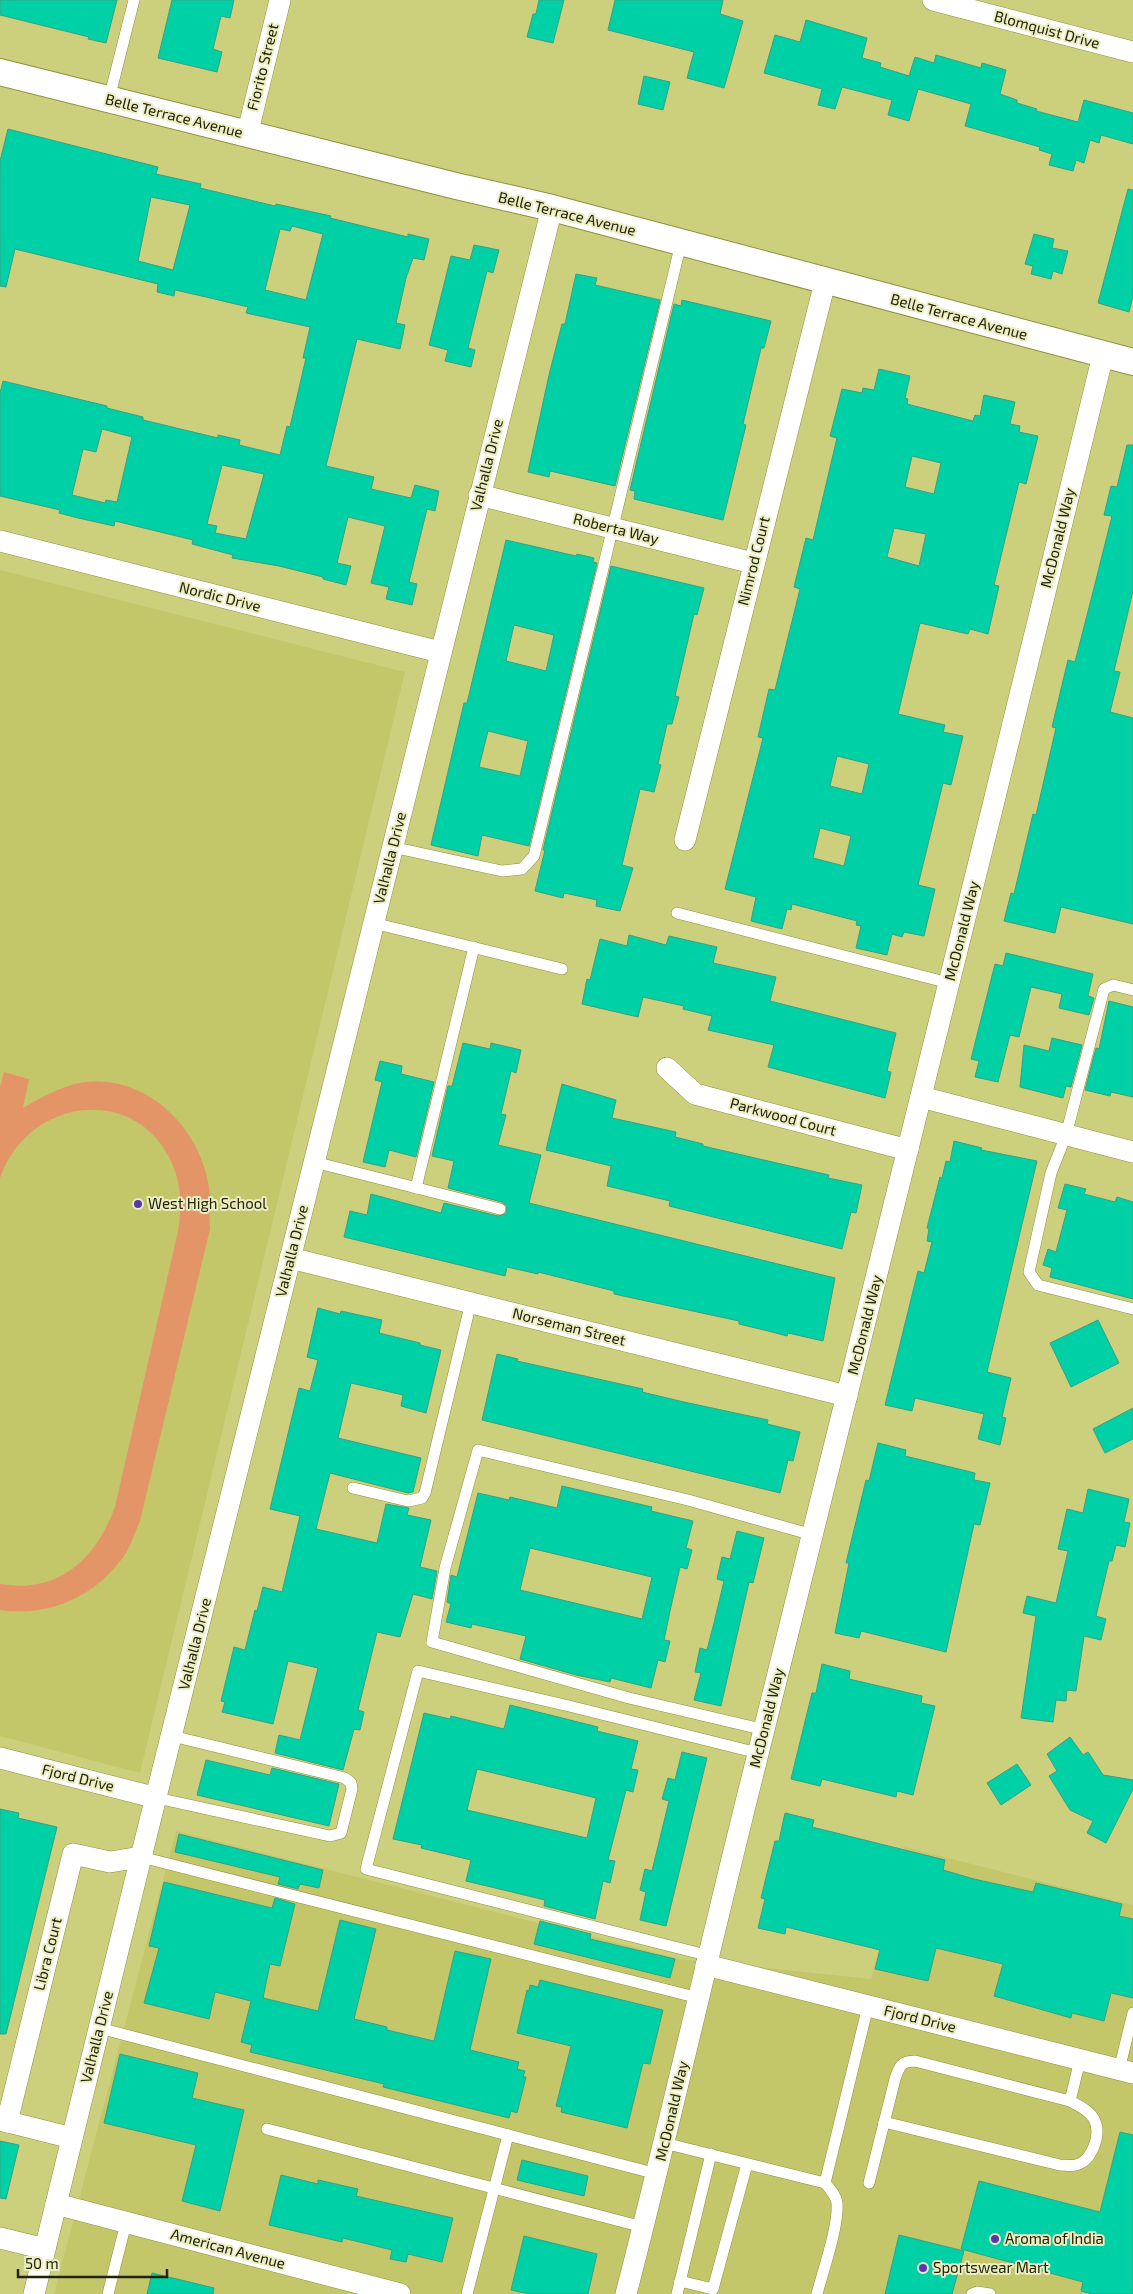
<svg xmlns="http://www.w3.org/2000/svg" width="1133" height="2294" viewBox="0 0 1133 2294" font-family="'Exo 2',sans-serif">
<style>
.built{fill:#c3c76a}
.green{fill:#e39568}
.building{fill:#00d0a5;stroke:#36a183;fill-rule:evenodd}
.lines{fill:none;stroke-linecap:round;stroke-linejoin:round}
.service-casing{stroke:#8e913d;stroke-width:12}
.minor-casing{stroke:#8e913d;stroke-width:22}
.tertiary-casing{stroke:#8e913d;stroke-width:28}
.service{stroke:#fff;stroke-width:11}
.minor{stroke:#fff;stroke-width:21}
.tertiary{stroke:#fff;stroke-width:26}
.poi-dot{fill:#5a37af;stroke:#ebeec5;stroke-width:2}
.labels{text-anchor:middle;stroke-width:4;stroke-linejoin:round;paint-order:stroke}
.street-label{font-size:15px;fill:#232301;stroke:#ebeec5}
.poi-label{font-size:15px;fill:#232301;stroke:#ebeec5;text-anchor:start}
</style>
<rect width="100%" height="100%" fill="#ccd07c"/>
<g class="built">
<polygon points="0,570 405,672 140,1773 0,1736"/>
<polygon points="176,1831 680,1959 871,1979 904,1847 1133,1905 1133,2294 54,2294"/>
</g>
<path class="green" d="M 4,1072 L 29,1079 L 23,1108 C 40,1098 56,1089 75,1084 C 141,1069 200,1125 209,1187 C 211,1200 209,1215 210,1229 L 140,1521 C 135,1532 131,1546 124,1556 C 95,1597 49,1617 0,1610 L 0,1584 C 10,1585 22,1587 31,1585 C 75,1580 101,1545 115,1507 L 178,1231 C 181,1211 182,1191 175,1171 C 144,1083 29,1094 0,1178 L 0,1087 Z"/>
<g class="building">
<polygon points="0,0 117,0 106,43 88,39 89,37 0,15"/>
<polygon points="172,0 234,0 230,18 221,16 213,49 222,52 217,72 158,58"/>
<polygon points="539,0 564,0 553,43 527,37 533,14 536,14"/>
<polygon points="615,0 723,0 720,14 743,21 724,88 687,78 694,52 608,30"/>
<polygon points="806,20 867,38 862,58 881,63 880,67 909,76 915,57 934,63 936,55 981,68 982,63 1006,70 1000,94 1017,100 1017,103 1037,109 1036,111 1078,122 1084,100 1133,113 1133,144 1101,135 1099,143 1090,140 1084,163 1076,160 1073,171 1049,165 1052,154 1039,150 1040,147 965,126 971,104 918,89 909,121 888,115 892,100 842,87 835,109 818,105 822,89 764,73 775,35 800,42"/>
<polygon points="644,76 670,82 663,110 638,104"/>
<path d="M 8,129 L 158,167 L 156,174 L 201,184 L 200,188 L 275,206 L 276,204 L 331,216 L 330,218 L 408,237 L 408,234 L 429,239 L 424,260 L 413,258 L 406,278 L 396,323 L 405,325 L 400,349 L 357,339 L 326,466 L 374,477 L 371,489 L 411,498 L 415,485 L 439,491 L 435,511 L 427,509 L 409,582 L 417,584 L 412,605 L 386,599 L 389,587 L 371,583 L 385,526 L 348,517 L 337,563 L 351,566 L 346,585 L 323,579 L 323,577 L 279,566 L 232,558 L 233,555 L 192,544 L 193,540 L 115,521 L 114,526 L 78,518 L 59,513 L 60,510 L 0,496 L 0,393 L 3,381 L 107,406 L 107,408 L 143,417 L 143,420 L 218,438 L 218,435 L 240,440 L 239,445 L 280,455 L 287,426 L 290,427 L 306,358 L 303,358 L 310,327 L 246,313 L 248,307 L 206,297 L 175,290 L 174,296 L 157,292 L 158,284 L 15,249 L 6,287 L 0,286 L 0,161 ZM 151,197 L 190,205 L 173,270 L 138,261 ZM 292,226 L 323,234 L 306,300 L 265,290 L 280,229 L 290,231 ZM 102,429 L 132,437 L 117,502 L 106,500 L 105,503 L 72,495 L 83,449 L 96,452 ZM 222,465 L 264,474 L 246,539 L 215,533 L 217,526 L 207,524 Z"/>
<polygon points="1128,189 1133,190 1133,296 1129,312 1098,303"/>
<polygon points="1034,234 1054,239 1052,248 1068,251 1062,274 1053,271 1051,279 1031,274 1033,266 1025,264"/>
<polygon points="474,245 499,250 493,273 487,271 468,348 475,350 471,367 445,361 448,350 429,345 451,256 470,260"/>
<polygon points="576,274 597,278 595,285 660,300 615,486 550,471 549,477 528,472 549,375 562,324 565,324"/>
<polygon points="682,300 771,321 764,348 761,348 743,424 746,425 723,520 634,499 635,491 630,490 674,304 681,306"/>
<path d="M 879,369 L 910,376 L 905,398 L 908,399 L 907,404 L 973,421 L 975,415 L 980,416 L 984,395 L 1015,402 L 1010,424 L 1020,426 L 1019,432 L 1038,436 L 1026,484 L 1019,482 L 994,585 L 999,586 L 988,634 L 970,629 L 968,634 L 920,623 L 898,714 L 945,725 L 943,732 L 963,736 L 951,785 L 943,783 L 918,885 L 935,889 L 924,936 L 904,932 L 902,937 L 892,934 L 887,955 L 856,948 L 861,926 L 856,925 L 857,921 L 792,904 L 791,910 L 787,909 L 782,929 L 751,921 L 756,897 L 725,889 L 763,738 L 758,737 L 769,689 L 775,690 L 800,589 L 794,587 L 806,538 L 813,540 L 837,438 L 830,436 L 842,389 L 862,393 L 863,388 L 874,390 ZM 912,456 L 941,463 L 934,494 L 905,487 ZM 894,528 L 926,534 L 919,566 L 887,557 ZM 837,756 L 869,764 L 862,794 L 830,786 ZM 820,828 L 851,836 L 844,866 L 813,858 Z"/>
<polygon points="1127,445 1133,445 1133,591 1114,671 1120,672 1110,712 1133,718 1133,924 1061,907 1055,933 1004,921 1011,893 1014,894 1033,814 1036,815 1056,728 1052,727 1068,660 1075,662 1093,592 1112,516 1104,515 1111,486 1117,487"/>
<path d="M 506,540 L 576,556 L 577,554 L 594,558 L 593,562 L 597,563 L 529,846 L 482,835 L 478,856 L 431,845 L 464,703 L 467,703 ZM 514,625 L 554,635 L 546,671 L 506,661 ZM 488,731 L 528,741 L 520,776 L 479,767 Z"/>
<polygon points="611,566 704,588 697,615 694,614 675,696 679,697 672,724 667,724 658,764 661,765 654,792 640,789 622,865 633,868 620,911 596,906 597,900 564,893 563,898 535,891 545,850 543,850"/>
<polygon points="629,935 666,945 669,936 717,947 713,963 776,977 770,1001 896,1033 887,1071 891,1072 885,1098 768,1067 774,1045 708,1030 712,1016 683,1009 684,1006 643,997 638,1017 582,1004 587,979 590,980 600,939 627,946"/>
<polygon points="1006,953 1093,974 1088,996 1094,998 1089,1015 1059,1008 1062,994 1031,987 1019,1037 1010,1035 998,1082 975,1077 979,1061 971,1059 995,964 1003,966"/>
<polygon points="1109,1001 1133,1007 1133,1097 1111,1092 1110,1096 1085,1090 1096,1048 1099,1049"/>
<polygon points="1052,1038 1082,1045 1071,1087 1066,1086 1063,1098 1020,1087 1024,1045 1049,1051"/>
<polygon points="463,1043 490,1049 491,1043 521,1050 516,1073 511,1071 501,1114 506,1115 498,1145 541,1155 529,1203 835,1278 823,1341 788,1333 787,1336 768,1331 739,1324 739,1321 614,1294 614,1291 538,1272 538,1274 507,1267 505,1276 344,1237 350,1211 367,1215 371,1194 441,1213 444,1203 498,1216 506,1214 507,1206 502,1202 448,1188 454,1161 432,1156 448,1086 452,1086"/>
<polygon points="380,1061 402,1066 401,1074 434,1082 416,1157 389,1150 385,1167 363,1162 382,1082 375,1080"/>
<polygon points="562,1084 616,1100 612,1118 676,1132 675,1137 703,1144 703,1146 829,1175 828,1178 862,1185 856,1213 851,1212 842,1249 669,1206 670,1201 607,1186 611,1166 546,1150"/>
<polygon points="954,1141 982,1148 981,1150 1037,1161 987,1372 1011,1378 1002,1417 1006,1418 1000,1445 978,1439 984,1414 915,1398 912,1411 885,1405 918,1271 924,1273 932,1242 927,1241 929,1229 927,1228 940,1177 942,1178 946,1161 950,1162"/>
<polygon points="1065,1184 1086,1189 1084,1194 1115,1202 1117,1197 1133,1202 1133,1299 1050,1277 1052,1268 1043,1265 1048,1249 1056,1252 1067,1210 1058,1208"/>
<polygon points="318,1308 340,1314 341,1311 382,1320 379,1333 420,1343 420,1345 441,1350 426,1413 401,1406 403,1395 351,1383 338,1438 421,1458 413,1492 408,1493 330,1473 316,1529 377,1543 386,1504 409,1508 407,1515 431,1520 420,1567 437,1571 432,1599 413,1594 400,1637 377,1632 358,1710 364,1712 360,1730 354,1729 343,1770 275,1753 279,1735 300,1740 318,1668 288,1661 273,1724 222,1712 225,1702 221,1701 234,1647 245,1650 255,1610 257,1611 263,1587 282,1592 300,1516 270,1509 299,1388 310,1391 318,1360 307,1357"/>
<polygon points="1098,1320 1119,1363 1071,1387 1050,1343"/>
<polygon points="497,1354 518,1359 517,1361 643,1389 642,1392 684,1402 768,1420 767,1424 800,1432 793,1461 788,1460 780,1493 482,1420"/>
<polygon points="1133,1408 1133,1439 1105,1453 1093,1429"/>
<polygon points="878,1443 906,1450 905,1456 975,1473 974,1480 990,1483 980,1525 974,1524 946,1652 861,1631 859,1638 835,1633 849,1563 846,1563 866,1480 869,1481"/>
<path d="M 562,1486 L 652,1507 L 651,1511 L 693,1521 L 686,1548 L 692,1550 L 687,1569 L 680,1567 L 670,1611 L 664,1640 L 670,1641 L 665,1662 L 658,1660 L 651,1688 L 611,1678 L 610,1682 L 576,1675 L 520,1659 L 526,1636 L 472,1624 L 471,1628 L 446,1622 L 451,1604 L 447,1602 L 451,1575 L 457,1577 L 478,1493 L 509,1500 L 510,1497 L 557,1508 ZM 530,1548 L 652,1577 L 642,1619 L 520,1590 Z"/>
<polygon points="1088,1489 1129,1499 1124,1522 1130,1523 1125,1547 1116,1545 1112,1561 1109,1561 1096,1616 1106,1619 1101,1640 1084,1636 1076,1691 1067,1690 1066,1701 1056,1700 1053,1722 1021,1718 1036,1616 1023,1613 1027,1596 1056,1603 1068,1551 1058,1549 1067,1509 1083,1513"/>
<polygon points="737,1531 764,1538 753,1583 749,1582 721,1706 694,1700 701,1673 695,1672 700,1648 707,1650 714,1623 724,1581 717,1579 722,1557 730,1559"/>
<polygon points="822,1664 850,1671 849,1679 922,1696 921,1703 935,1706 913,1795 897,1791 896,1797 822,1779 820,1786 791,1779 812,1693 816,1693"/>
<path d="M 510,1705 L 598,1727 L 597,1731 L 638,1741 L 631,1769 L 638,1770 L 633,1792 L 626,1790 L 608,1860 L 615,1861 L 610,1883 L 603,1881 L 595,1919 L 544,1906 L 545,1900 L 466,1881 L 471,1860 L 421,1848 L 422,1845 L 393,1839 L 424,1713 L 450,1719 L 451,1716 L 504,1729 ZM 477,1769 L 596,1798 L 587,1838 L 467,1810 Z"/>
<polygon points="1070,1737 1083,1755 1088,1752 1103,1775 1133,1780 1133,1789 1106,1843 1087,1833 1093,1821 1070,1810 1049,1776 1057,1771 1047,1754"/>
<polygon points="682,1752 707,1758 666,1926 640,1920 646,1892 640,1890 645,1869 652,1871 669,1801 662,1799 668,1778 675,1780"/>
<polygon points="206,1760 270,1775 272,1768 339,1784 329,1826 197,1795"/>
<polygon points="1017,1764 1031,1785 1001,1805 987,1783"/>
<polygon points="0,1809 19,1813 18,1818 57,1827 6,2034 0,2034"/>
<polygon points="785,1813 814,1820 812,1827 945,1860 943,1870 974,1879 1033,1892 1036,1883 1122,1904 1119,1916 1133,1919 1133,1998 1111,1993 1104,2021 1072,2013 1071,2018 994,1996 1003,1964 936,1948 928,1981 875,1969 880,1950 786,1927 785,1934 758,1928 765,1899 761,1898 775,1841 779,1841"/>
<polygon points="179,1834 323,1870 319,1888 300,1884 298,1889 278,1884 280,1877 175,1852"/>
<polygon points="164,1882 272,1908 275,1898 295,1904 280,1966 270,1964 263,1998 318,2011 340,1920 376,1929 354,2019 387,2027 387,2030 434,2041 455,1951 491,1959 470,2050 519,2062 517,2069 525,2071 523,2077 526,2077 517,2113 511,2111 509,2118 383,2087 384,2084 250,2052 252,2045 241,2042 251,2001 215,1992 209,2019 144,2003 159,1948 149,1946"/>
<polygon points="540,1921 591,1934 590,1939 675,1959 670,1978 534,1944"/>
<polygon points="540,1980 663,2010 650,2064 643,2063 627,2128 561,2112 562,2107 556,2106 571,2046 517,2033 527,1990 529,1991 530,1985 538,1987"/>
<polygon points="120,2054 198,2073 192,2098 244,2110 220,2211 182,2201 196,2145 104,2123"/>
<polygon points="1120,2132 1133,2135 1133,2294 1092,2294 1081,2291 1083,2282 961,2249 979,2181 1100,2212"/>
<polygon points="0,2141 19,2145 6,2199 0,2198"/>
<polygon points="522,2160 588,2176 584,2196 517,2180"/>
<polygon points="281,2175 318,2184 318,2180 358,2189 356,2196 453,2218 442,2262 408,2254 406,2262 390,2259 392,2250 343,2238 342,2242 269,2225"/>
<polygon points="899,2235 964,2251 952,2294 885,2294"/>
<polygon points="524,2236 597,2254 588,2294 529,2294 511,2290"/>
<polygon points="152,2273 214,2288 213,2294 147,2294"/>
</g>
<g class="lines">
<g class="service-casing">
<g id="service">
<polyline points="109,99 134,0"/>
<polyline points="392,847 502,871 522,869 534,856 681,243"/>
<polyline points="677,913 949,983"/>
<polyline points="373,923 562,969"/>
<polyline points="1133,990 1113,985 1104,989 1066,1135 1051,1173 1029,1272 1038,1285 1133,1309"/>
<polyline points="314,1162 500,1209"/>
<polyline points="416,1188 474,947"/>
<polyline points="353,1488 408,1501 422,1498 425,1493 471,1302"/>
<polyline points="765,1730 629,1698 432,1642 445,1568 478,1450 688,1500 813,1535"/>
<polyline points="157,1798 330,1836 341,1833 352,1789 351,1783 345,1778 172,1736"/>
<polyline points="141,1857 699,1998"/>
<polyline points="710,1956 366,1869 418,1671 569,1706 758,1753"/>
<polyline points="99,2028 657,2174"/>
<polyline points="1119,2070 1133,2013"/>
<path d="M 884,2122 L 1060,2165 C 1065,2165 1072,2166 1076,2165 C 1092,2161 1102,2134 1094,2119 C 1089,2110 1079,2106 1070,2101"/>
<polyline points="267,2129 643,2227"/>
<polyline points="664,2143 825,2183 868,2006"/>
<path d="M 869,2183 L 895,2079 C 899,2067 901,2061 915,2061 L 1070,2101 L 1080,2060"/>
<polyline points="680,2281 713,2289 747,2164"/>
<polyline points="108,2294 126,2223"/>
<polyline points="467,2294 508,2135"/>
<polyline points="677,2294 711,2154"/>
<path d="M 817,2294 C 823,2271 839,2225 837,2203 C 836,2195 830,2189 825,2183"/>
<polyline points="972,2294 977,2292 990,2294"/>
</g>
</g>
<g class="minor-casing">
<g id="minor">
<polyline points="933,0 1133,52"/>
<polyline points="247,135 280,0"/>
<polyline points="479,495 753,563"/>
<polyline points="0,541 440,652"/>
<polyline points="685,840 825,282"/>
<polyline points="667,1068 695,1094 908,1150"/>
<polyline points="921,1097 1133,1152"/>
<polyline points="290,1258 847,1396"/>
<polyline points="0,1758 157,1798"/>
<polyline points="706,1965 1133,2073"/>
<polyline points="0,2120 72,2138"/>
<polyline points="7,2122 73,1854 110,1862 141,1857"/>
<polyline points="56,2204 400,2294"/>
<polyline points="0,2238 45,2249"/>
<polyline points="34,2294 141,1857 552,208"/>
<path d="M 626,2294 C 672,2116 712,1936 757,1758 C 874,1291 989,823 1103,355"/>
</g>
</g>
<g class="tertiary-casing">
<polyline id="tertiary" points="0,72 456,186 552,208 1133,362"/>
</g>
<use href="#service" class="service"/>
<use href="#minor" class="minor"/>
<use href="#tertiary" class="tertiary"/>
</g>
<g class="poi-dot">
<circle cx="138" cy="1204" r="5"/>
<circle cx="995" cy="2239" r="5"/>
<circle cx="923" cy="2268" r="5"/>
</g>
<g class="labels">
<g class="street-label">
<text transform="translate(1047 30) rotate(15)" y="5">Blomquist Drive</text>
<text transform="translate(263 67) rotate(-76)" y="5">Fiorito Street</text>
<text transform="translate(174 116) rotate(14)" y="5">Belle Terrace Avenue</text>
<text transform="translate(567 214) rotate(14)" y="5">Belle Terrace Avenue</text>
<text transform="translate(959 317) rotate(15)" y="5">Belle Terrace Avenue</text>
<text transform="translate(487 465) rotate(-76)" y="5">Valhalla Drive</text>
<text transform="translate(616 529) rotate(14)" y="5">Roberta Way</text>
<text transform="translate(1058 538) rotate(-76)" y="5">McDonald Way</text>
<text transform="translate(754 561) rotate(-76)" y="5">Nimrod Court</text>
<text transform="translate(220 597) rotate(14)" y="5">Nordic Drive</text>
<text transform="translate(390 858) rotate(-76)" y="5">Valhalla Drive</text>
<text transform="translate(962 931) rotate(-76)" y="5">McDonald Way</text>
<text transform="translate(783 1117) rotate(15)" y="5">Parkwood Court</text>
<text transform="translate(292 1251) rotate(-76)" y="5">Valhalla Drive</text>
<text transform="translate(865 1325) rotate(-76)" y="5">McDonald Way</text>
<text transform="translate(569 1327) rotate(14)" y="5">Norseman Street</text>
<text transform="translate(195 1644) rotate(-76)" y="5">Valhalla Drive</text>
<text transform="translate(767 1718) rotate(-76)" y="5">McDonald Way</text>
<text transform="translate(78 1778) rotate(14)" y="5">Fjord Drive</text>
<text transform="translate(48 1954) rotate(-76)" y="5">Libra Court</text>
<text transform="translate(920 2019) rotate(14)" y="5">Fjord Drive</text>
<text transform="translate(97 2037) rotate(-76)" y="5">Valhalla Drive</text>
<text transform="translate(672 2111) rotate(-77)" y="5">McDonald Way</text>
<text transform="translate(228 2249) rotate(15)" y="5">American Avenue</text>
</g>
<g class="poi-label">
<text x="148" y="1209">West High School</text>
<text x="1005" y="2244">Aroma of India</text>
<text x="933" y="2273">Sportswear Mart</text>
</g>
</g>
<path d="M18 2269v8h149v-8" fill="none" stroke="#232301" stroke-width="2.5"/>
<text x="25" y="2269" font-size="15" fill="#232301" stroke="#ebeec5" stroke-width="4" paint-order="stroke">50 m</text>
</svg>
